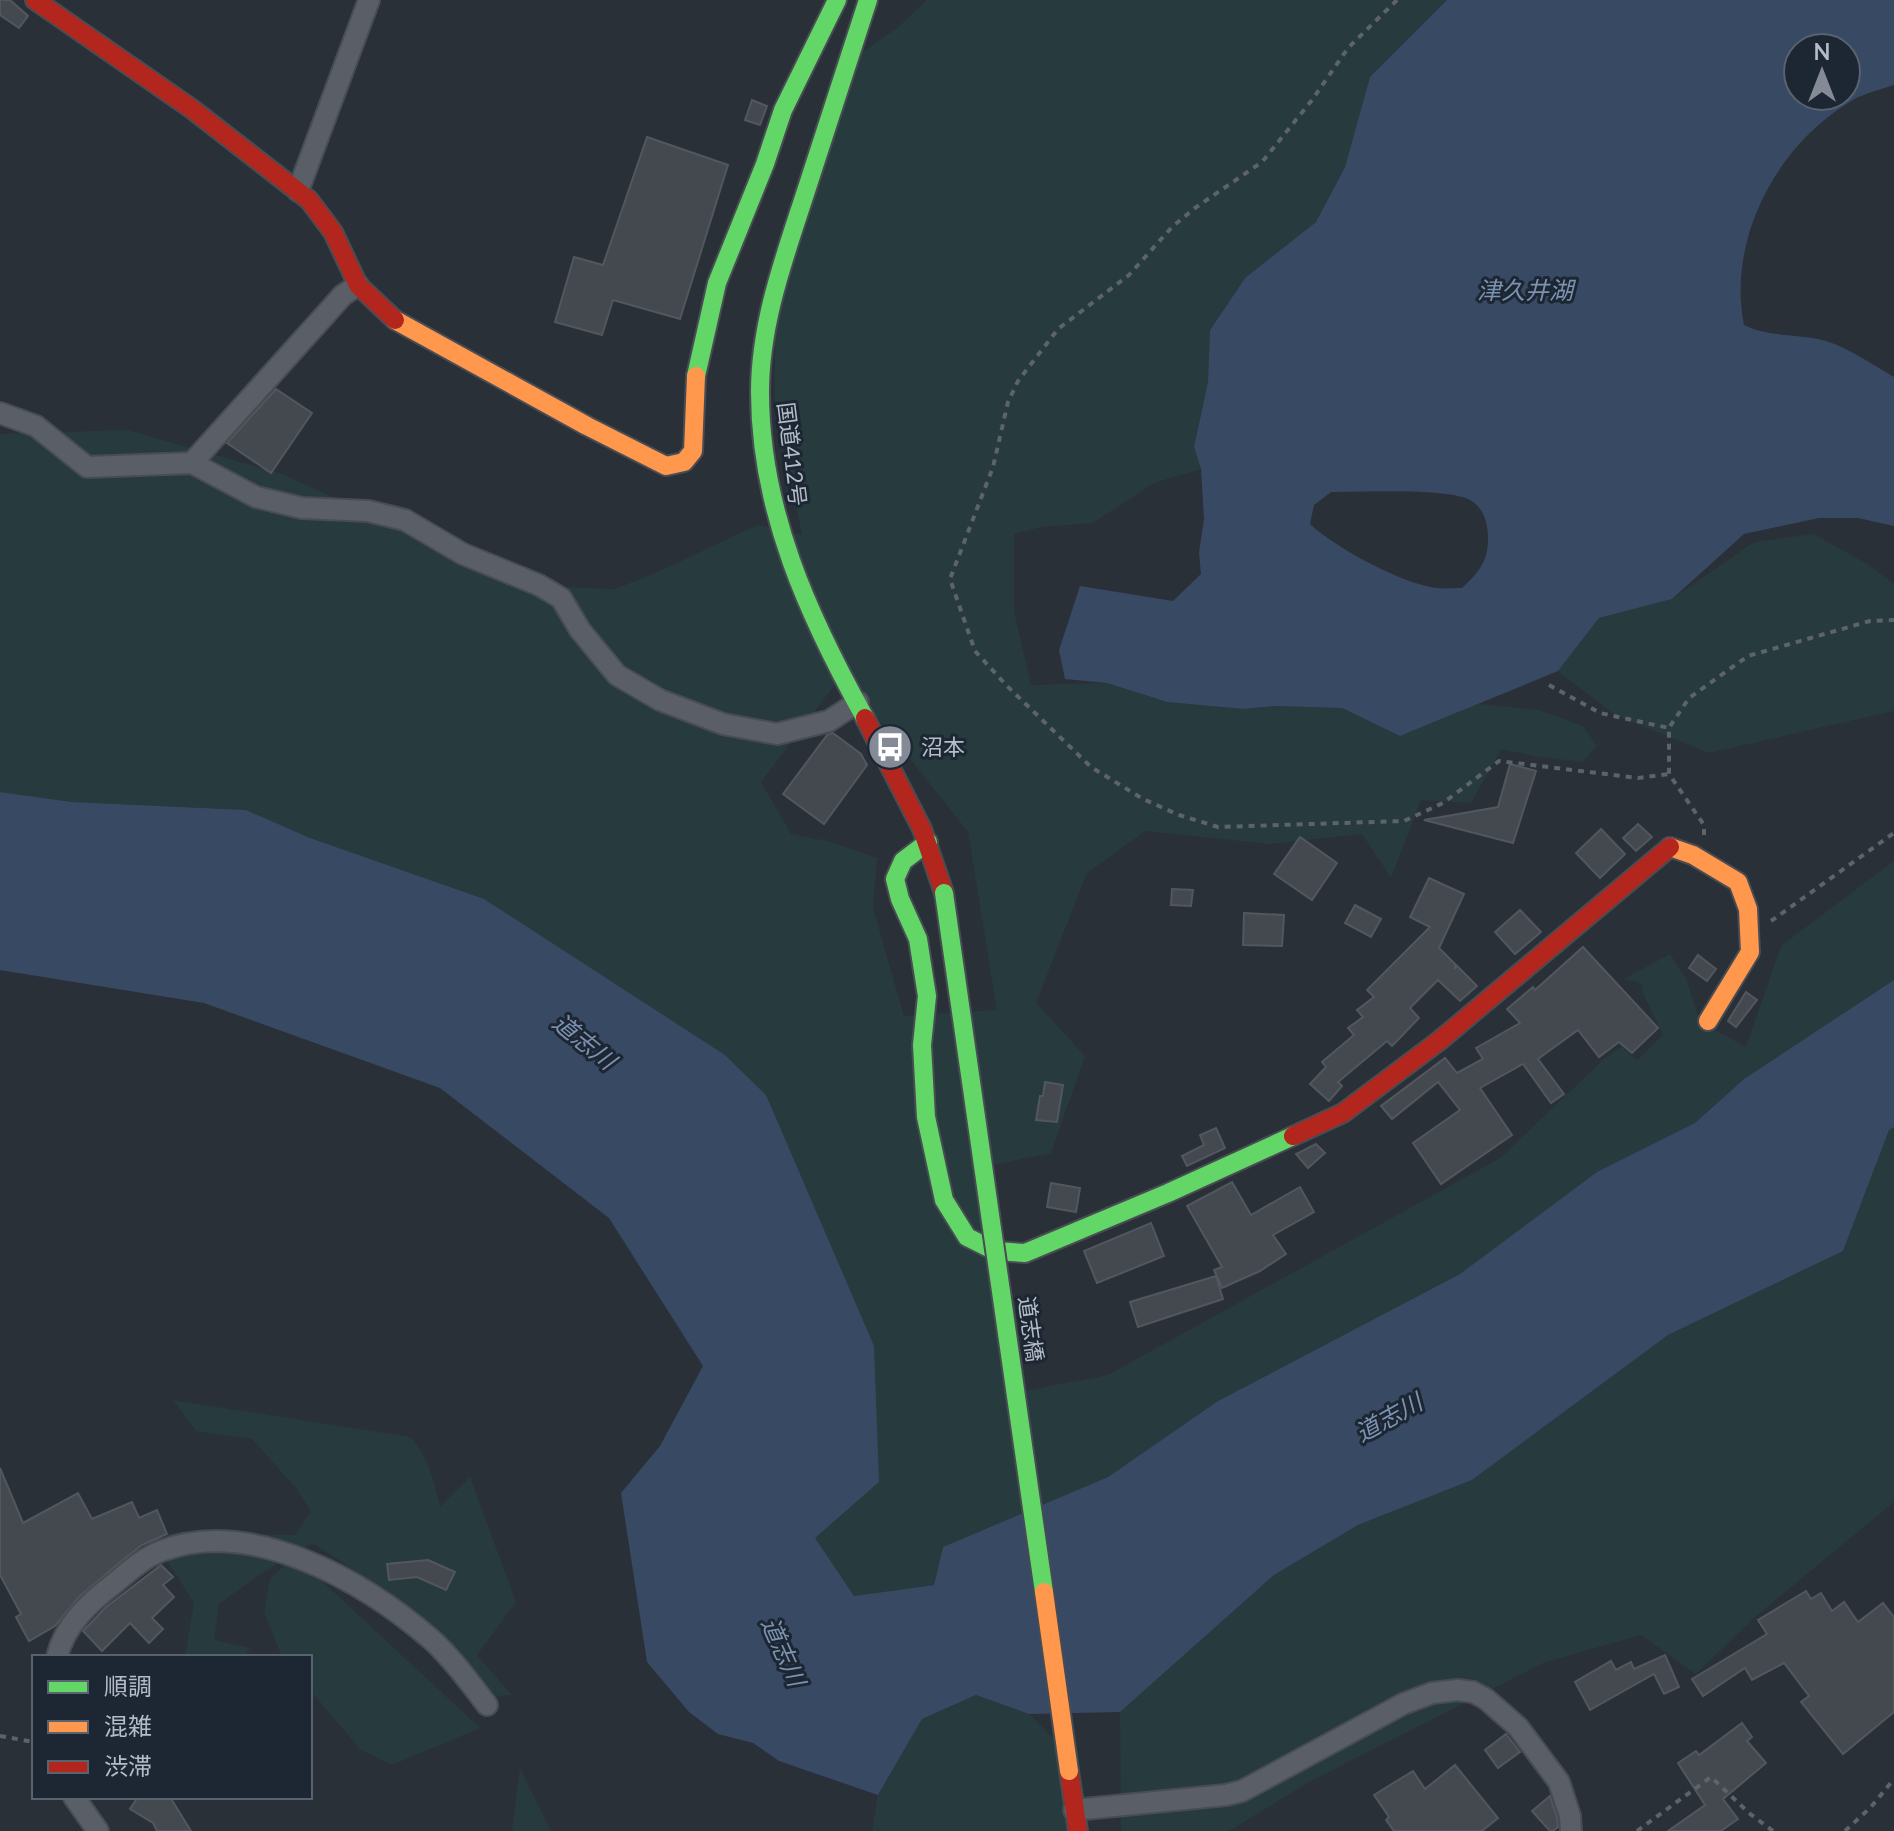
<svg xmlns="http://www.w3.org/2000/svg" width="1894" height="1831" viewBox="0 0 1894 1831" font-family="Lato,'Noto Sans JP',sans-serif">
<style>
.green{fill:#273a3e;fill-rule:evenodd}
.water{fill:#384963;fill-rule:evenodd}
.building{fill:#444950;stroke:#52575f;stroke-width:2}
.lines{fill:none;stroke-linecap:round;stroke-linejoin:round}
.street-casing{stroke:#484c53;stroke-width:24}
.fast-casing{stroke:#484c53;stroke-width:22}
.slow-casing{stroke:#484c53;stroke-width:22}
.jam-casing{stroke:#484c53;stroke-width:22}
.path{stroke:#5d636a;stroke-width:4;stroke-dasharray:6 6;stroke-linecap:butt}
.street{stroke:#5a5e66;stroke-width:20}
.fast{stroke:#63d668;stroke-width:18}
.slow{stroke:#ff974d;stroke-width:18}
.jam{stroke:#b3261e;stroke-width:18}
.fast-bridge-casing{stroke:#474c53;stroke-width:22;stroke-linecap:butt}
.slow-bridge-casing{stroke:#474c53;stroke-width:22;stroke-linecap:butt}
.fast-bridge{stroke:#63d668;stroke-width:18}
.slow-bridge{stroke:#ff974d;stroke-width:18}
.labels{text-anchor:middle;stroke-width:6;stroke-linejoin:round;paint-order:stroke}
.street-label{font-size:22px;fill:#b4bcc9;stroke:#1d2633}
.poi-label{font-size:22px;fill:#b4bcc9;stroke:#1d2633;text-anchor:start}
.water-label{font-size:24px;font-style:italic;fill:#7c92b1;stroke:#1d2633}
</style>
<rect width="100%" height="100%" fill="#2a3038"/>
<g class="green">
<path d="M 927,0 L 1447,0 L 1370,77 L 1345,167 L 1316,222 L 1245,278 L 1210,329 L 1208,382 L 1194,447 L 1201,469 L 1154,483 L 1093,523 L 1041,527 L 1014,534 L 1014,611 L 1031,685 L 1107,683 L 1167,702 L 1243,709 L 1274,706 L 1342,708 L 1400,736 L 1479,704 L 1539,710 L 1583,726 L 1597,746 L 1582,762 L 1533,756 L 1501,749 L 1471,803 L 1421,800 L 1391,878 L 1362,834 L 1270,844 L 1145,831 L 1087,873 L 1036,1003 L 1085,1056 L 1051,1153 L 973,1169 L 1024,1391 L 1108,1375 L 1500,1158 L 1605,1058 L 1622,1046 L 1637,1061 L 1663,1035 L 1643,993 L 1641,983 L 1624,979 L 1670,954 L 1686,978 L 1700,1022 L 1746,1047 L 1781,946 L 1894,861 L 1894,980 L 1744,1079 L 1695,1123 L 1597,1172 L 1460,1274 L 1218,1401 L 1108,1477 L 943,1547 L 934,1585 L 854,1596 L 814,1538 L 879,1482 L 766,1095 L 725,1055 L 615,984 L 246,810 L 72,802 L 0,792 L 0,434 L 127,430 L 282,474 L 530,586 L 615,589 L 660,571 L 757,525 L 802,535 L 775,402 L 775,325 L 838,69 L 897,28 ZM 843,674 L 968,832 L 997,1010 L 904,1016 L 873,908 L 877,858 L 828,841 L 791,834 L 761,782 Z"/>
<polygon points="1814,534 1869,565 1894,584 1894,711 1709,753 1615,715 1558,671 1599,618 1672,599 1754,542"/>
<polygon points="1894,1127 1894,1502 1755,1617 1696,1674 1641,1635 1543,1663 1309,1782 1229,1831 1121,1831 1120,1712 1274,1575 1358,1525 1472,1480 1668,1335 1843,1251 1889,1130"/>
<path d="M 173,1400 L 410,1437 C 429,1458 434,1481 440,1507 L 470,1477 L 516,1602 L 477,1655 L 512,1695 L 496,1696 C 447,1634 379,1585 312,1543 L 259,1575 L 219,1604 L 214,1640 L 250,1648 L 244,1657 L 185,1657 L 194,1603 L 169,1564 L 165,1533 L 295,1535 L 311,1512 L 297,1489 L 252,1439 L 196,1431 Z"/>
<polygon points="295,1556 480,1728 392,1765 361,1750 310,1690 310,1657 282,1657 264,1612 270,1579"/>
<polygon points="976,1695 1029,1714 1058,1743 1067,1831 872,1831 878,1795 922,1719"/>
<polygon points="520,1768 551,1831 512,1831"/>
</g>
<g class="water">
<path d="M 1447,0 L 1894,0 L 1894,85 C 1879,90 1861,94 1848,103 C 1776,147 1727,240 1744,325 C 1770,338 1799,333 1826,341 C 1851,349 1871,364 1894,377 L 1894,526 L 1858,518 L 1819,518 L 1744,534 L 1672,599 L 1599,618 L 1558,671 L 1400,736 L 1342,708 L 1274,706 L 1243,709 L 1167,702 L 1107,683 L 1065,679 L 1059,650 L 1080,586 L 1173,601 L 1201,574 L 1199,553 L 1204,519 L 1201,469 L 1194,447 L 1208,382 L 1210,330 L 1245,278 L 1316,222 L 1345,167 L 1370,77 ZM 1798,48 L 1846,48 L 1846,96 L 1798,96 ZM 1331,492 C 1363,492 1441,488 1468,499 C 1483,506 1487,521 1488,535 C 1489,561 1479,572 1462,588 C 1453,588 1445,589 1437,588 C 1402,584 1336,548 1310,524 L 1314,505 Z"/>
<polygon points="0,792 72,802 246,810 310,838 484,899 725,1055 766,1095 874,1346 879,1482 815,1538 854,1596 934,1585 943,1547 1108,1477 1218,1401 1460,1274 1597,1172 1695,1123 1744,1079 1894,980 1894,1127 1889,1130 1843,1251 1668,1335 1472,1480 1358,1525 1274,1575 1120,1712 1029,1714 976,1695 922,1719 878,1795 779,1761 753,1743 718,1734 689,1712 647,1662 621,1493 660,1446 703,1366 609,1218 440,1088 204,1003 0,970"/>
</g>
<g class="building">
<polygon points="0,0 10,0 28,16 19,28 0,15"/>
<polygon points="752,100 767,106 760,125 745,120"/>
<polygon points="647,137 728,165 680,319 613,300 602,335 555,322 574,257 603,265"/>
<polygon points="276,389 312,413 271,473 227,443"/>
<polygon points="833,733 861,754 867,765 824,824 783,794 827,735"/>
<polygon points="1510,764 1536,771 1513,843 1424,820 1498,807"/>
<polygon points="1638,824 1652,837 1636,851 1623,838"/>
<polygon points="1601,829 1625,854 1600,878 1576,853"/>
<polygon points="1300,837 1337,863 1312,900 1274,874"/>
<polygon points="1429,878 1464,894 1439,948 1456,965 1454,969 1457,966 1477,986 1460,1001 1438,980 1410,1008 1419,1018 1392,1046 1387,1041 1338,1082 1342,1086 1329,1101 1310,1084 1326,1067 1322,1062 1354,1035 1348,1028 1363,1017 1357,1010 1374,997 1367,990 1430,927 1410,917"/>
<polygon points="1172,889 1193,890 1191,906 1171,905"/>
<polygon points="1355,905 1381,919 1371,937 1345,923"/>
<polygon points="1520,910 1541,932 1515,954 1495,932"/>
<polygon points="1244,913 1284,915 1282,946 1243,945"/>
<polygon points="1583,947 1658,1028 1632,1053 1619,1042 1599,1057 1578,1030 1538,1059 1564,1094 1551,1103 1523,1064 1480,1088 1512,1135 1441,1184 1413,1143 1460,1110 1438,1082 1392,1119 1381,1106 1445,1058 1457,1073 1483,1059 1476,1048 1520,1023 1507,1009 1533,987 1535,990"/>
<polygon points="1698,955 1716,969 1707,981 1689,968"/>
<polygon points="1746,992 1757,1000 1736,1027 1728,1021"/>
<polygon points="1045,1082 1063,1085 1057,1122 1036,1120 1040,1096 1043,1096"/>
<polygon points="1216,1128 1225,1148 1187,1166 1182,1156 1204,1145 1200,1135"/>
<polygon points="1316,1144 1325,1153 1308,1168 1296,1154"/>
<polygon points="1232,1182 1251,1215 1300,1187 1314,1212 1273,1235 1286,1254 1260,1271 1222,1288 1214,1270 1222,1267 1187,1206"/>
<polygon points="1051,1183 1080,1188 1076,1212 1047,1207"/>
<polygon points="1151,1223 1164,1256 1097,1283 1084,1251"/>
<polygon points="1216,1276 1223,1299 1138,1327 1130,1302"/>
<polygon points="0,1468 23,1523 78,1493 92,1519 132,1502 139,1518 157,1510 167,1534 142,1545 124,1559 79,1597 55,1626 29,1641 16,1617 21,1614 0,1575"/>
<polygon points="428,1560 455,1572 446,1590 417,1577 389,1580 387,1564"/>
<polygon points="161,1565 173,1577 163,1585 174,1597 152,1618 163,1629 149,1643 130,1623 102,1651 83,1631 106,1607"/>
<polygon points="1806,1591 1811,1599 1821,1593 1832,1611 1844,1602 1858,1622 1883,1603 1894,1617 1894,1712 1843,1754 1801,1702 1809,1696 1784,1663 1752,1680 1745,1668 1703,1696 1692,1679 1767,1634 1758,1620"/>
<polygon points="1665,1655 1679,1687 1664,1694 1654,1674 1590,1710 1575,1682 1611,1661 1616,1670 1631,1662 1634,1669"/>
<polygon points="1742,1723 1752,1737 1747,1741 1766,1763 1723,1799 1738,1819 1721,1831 1668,1831 1705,1805 1678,1763 1696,1751 1699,1755"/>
<polygon points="1506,1734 1520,1752 1498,1768 1485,1750"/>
<polygon points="1455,1765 1498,1818 1482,1831 1394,1831 1386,1820 1389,1817 1374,1795 1413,1771 1425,1789"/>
<polygon points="1550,1796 1557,1818 1558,1827 1553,1831 1550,1831 1532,1811"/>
<polygon points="138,1797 170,1797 191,1831 157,1831 153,1823 130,1809"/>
</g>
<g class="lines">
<g class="street-casing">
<g id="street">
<polyline points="298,191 369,0"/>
<polyline points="0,413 36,426 87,467 192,463 256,497 302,508 368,511 405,520 463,554 539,585 561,598 580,630 617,675 660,700 723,724 777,734 829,721 858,702"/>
<polyline points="192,463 343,295 358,285"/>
<path d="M 57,1657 C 64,1625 91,1601 116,1582 C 129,1571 145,1557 161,1551 C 252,1516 365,1582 432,1640 C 453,1659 470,1683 487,1705"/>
<polyline points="74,1797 98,1831"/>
<polyline points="1074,1810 1226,1795 1242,1791 1403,1704 1432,1693 1458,1690 1473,1692 1486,1699 1518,1727 1559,1782 1570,1816 1571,1831"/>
</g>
</g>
<g class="fast-casing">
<g id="fast">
<polyline points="696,376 717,283 765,164 783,110 837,0"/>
<path d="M 865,718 C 809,617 760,511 760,392 C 760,322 785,256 806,191 C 827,127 847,64 868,0"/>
<polyline points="928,842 903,861 895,879 900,899 918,939 927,996 922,1045 926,1117 944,1200 967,1237 995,1251 1025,1253 1168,1193 1293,1136"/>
</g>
</g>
<g class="slow-casing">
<g id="slow">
<polyline points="395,320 587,426 666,466 684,462 693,451 696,376"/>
<polyline points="1670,847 1693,855 1738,882 1748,909 1750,952 1708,1021"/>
</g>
</g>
<g class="jam-casing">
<g id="jam">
<polyline points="35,0 192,109 309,200 333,232 358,285 395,320"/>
<polyline points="865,718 922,829 944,893"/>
<polyline points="1293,1136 1343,1113 1439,1041 1670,847"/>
<polyline points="1069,1771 1078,1831"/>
</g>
</g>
<g class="path">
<polyline points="1397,0 1348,48 1312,100 1262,162 1195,208 1172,227 1129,275 1058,329 1018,381 1008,402 993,467 950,579 975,651 1007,686 1091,767 1143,799 1179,815 1218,827 1404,821 1443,803 1499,761 1638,778 1670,774"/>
<polyline points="1549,685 1600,713 1669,728"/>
<polyline points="1704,835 1704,825 1669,774 1669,728 1689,698 1748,656 1870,621 1894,620"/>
<polyline points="1771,921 1894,833"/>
<polyline points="0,1736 34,1742"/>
<polyline points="1637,1831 1711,1777 1749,1813 1773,1831"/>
<polyline points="1845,1831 1871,1807 1894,1779"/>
</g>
<use href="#street" class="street"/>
<use href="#fast" class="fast"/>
<use href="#slow" class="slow"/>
<use href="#jam" class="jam"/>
<g class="fast-bridge-casing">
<polyline id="fast-bridge" points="944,893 1044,1592"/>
</g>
<g class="slow-bridge-casing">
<polyline id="slow-bridge" points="1044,1592 1069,1771"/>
</g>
<use href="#fast-bridge" class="fast-bridge"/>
<use href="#slow-bridge" class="slow-bridge"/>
</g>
<defs>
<g id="bus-disc" transform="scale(2.3)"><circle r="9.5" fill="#848b96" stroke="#1d2633"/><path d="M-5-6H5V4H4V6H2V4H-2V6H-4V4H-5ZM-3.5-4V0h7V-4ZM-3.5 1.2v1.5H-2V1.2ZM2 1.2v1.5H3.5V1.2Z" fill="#fff"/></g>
</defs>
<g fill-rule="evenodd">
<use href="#bus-disc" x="890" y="747"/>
</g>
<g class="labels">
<g class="street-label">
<text transform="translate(792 454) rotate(83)" y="8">国道412号</text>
<text transform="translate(1031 1329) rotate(82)" y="8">道志橋</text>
</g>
<g class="poi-label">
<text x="921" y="755">沼本</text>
</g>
<g class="water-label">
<text x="1525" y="299">津久井湖</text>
<text transform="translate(584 1042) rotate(39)" y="8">道志川</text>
<text transform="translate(1389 1418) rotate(-29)" y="8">道志川</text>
<text transform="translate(783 1652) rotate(66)" y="8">道志川</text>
</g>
</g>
<rect x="32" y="1655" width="280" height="144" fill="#1d2633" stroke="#59626f" stroke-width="2"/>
<rect x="48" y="1681" width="40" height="12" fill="#63d668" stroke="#59626f" stroke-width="2"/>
<text x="104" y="1695" font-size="24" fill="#b4bcc9">順調</text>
<rect x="48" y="1721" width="40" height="12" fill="#ff974d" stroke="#59626f" stroke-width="2"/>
<text x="104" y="1735" font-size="24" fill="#b4bcc9">混雑</text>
<rect x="48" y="1761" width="40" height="12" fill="#b3261e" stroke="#59626f" stroke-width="2"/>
<text x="104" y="1775" font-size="24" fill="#b4bcc9">渋滞</text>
<g transform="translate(1822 72)"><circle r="38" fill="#1d2633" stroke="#59626f" stroke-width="2"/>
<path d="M0-6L14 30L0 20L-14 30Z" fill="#848b96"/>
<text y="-12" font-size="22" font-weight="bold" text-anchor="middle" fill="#b4bcc9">N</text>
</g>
</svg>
